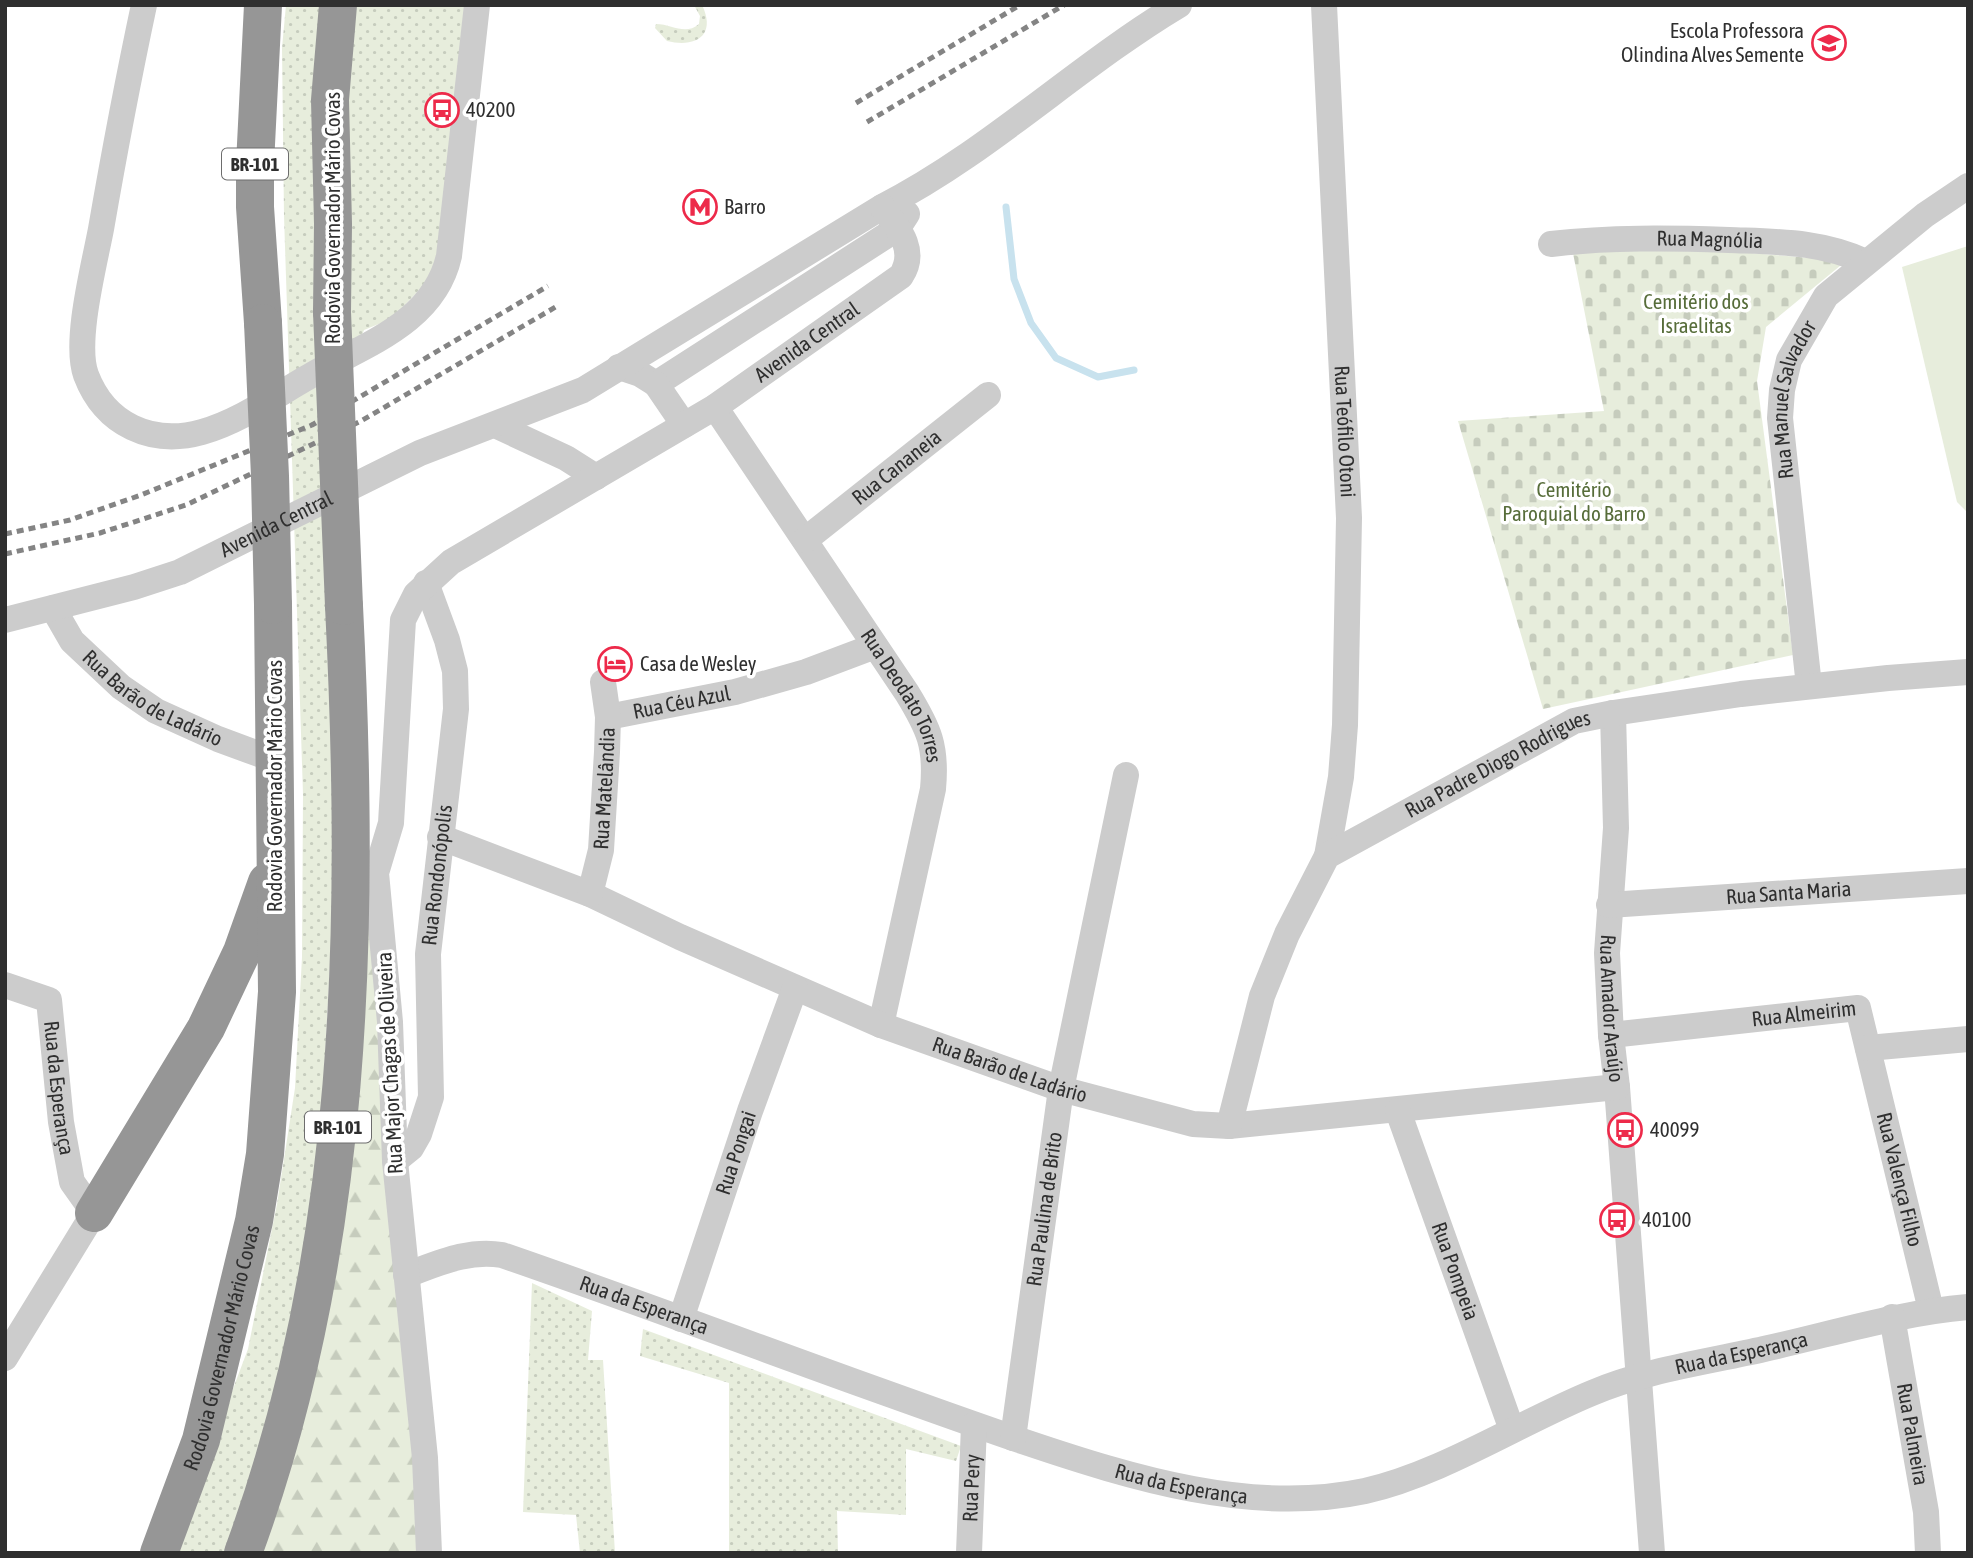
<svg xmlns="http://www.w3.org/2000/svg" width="1973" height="1558" viewBox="0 0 1973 1558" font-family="'Asap Condensed',sans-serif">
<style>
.grass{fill:url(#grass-dots)}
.forest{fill:url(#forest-firs)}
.cemetery{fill:url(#cemetery-stones)}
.pitch{fill:#e7eddc}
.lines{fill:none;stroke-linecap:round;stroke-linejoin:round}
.stream{stroke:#c8e2ee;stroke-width:7}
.minor{stroke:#ccc;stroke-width:26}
.highway{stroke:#969696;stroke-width:38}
.rail{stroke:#848484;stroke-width:5;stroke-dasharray:7 5;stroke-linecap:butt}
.highway-bridge{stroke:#969696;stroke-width:38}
.labels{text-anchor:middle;stroke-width:7;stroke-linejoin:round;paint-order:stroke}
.shield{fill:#fff;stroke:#6d6d6d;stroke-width:2}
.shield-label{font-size:19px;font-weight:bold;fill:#2f2f2f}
.poi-label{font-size:21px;fill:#2f2f2f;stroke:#fff;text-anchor:start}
.street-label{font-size:21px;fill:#2f2f2f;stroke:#fff}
.park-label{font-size:21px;fill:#576d3a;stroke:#fff}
</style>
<defs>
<pattern id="grass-dots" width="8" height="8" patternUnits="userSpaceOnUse" patternTransform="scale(1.75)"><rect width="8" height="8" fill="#e7eddc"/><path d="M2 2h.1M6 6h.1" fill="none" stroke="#c6ccbd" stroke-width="1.8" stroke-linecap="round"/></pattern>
<pattern id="forest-firs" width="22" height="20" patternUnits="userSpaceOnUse" patternTransform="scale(1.75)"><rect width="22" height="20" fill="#e7eddc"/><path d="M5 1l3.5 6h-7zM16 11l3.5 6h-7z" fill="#c6ccbd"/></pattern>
<pattern id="cemetery-stones" width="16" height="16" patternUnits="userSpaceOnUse" patternTransform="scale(1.75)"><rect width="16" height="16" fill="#e7eddc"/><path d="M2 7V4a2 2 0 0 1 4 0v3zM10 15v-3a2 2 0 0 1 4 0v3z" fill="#c6ccbd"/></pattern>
</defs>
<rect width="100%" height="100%" fill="#fff"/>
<g class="grass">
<polygon points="286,5 327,5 340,778 316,1225 243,1553 171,1553 248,1349 277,1204 295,1088 302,957 303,794 284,216 282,48"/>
<polygon points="338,5 465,5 441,256 430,279 391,319 364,330 356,350 344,357"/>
<path d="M 694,5 L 702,5 C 717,36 695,48 667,41 L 655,28 L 656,24 C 672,24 685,36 699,24 L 700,16 Z"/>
<polygon points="532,1283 592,1311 588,1360 603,1360 615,1553 580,1553 576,1515 523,1512"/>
<polygon points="643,1329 961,1446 956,1461 906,1449 906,1515 837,1511 838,1553 729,1553 729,1383 640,1356"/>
</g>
<polygon class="forest" points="356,764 429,1553 261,1553 281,1499 350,1140"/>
<polygon class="cemetery" points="1611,241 1846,261 1766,327 1757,381 1793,655 1543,709 1458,421 1604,411 1572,248"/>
<polygon class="pitch" points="1968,246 1968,513 1957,502 1902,267"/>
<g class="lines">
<polyline class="stream" points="1006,207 1014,279 1031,323 1056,358 1098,377 1134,370"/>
<g class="minor">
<path d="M 144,5 C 128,80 114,154 101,229 C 94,266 74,342 86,375 C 105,425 152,446 202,432 C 241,421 276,395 310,376 C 364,345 434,323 449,256 L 477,5"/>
<path id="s1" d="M 1324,5 L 1349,518 L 1345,725 L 1341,777 L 1327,856"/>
<path id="s2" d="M 1551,244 C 1611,237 1670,238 1729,240 C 1778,242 1821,241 1866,262"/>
<polyline points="619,367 640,374 656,384 898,228 907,214"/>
<polyline points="656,384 684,425"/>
<path id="s3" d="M 715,407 L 907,693 C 929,729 937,746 933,789 L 881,1025"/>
<polyline points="495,425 566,458 596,477"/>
<path id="s4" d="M 805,540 L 988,395"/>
<path id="s5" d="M 53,608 L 72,641 L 121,687 L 156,711 L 218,739 L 275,760"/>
<path id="s6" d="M 5,620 L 134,587 L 180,572 L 420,453 L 583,390 L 882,207 C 988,153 1077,66 1179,5"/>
<path id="s7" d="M 1809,686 L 1780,418 L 1782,390 L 1789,360 L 1826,296 L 1925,215 L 1968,186"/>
<path id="s8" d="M 1613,713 L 1616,828 L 1607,953 L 1611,1035 L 1617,1087 L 1652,1553"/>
<path id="s9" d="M 608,717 L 735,692 L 806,672 L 875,646"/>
<path id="s10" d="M 440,837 L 590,894 L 680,937 L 881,1025 L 1061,1089 L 1193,1124 L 1229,1126 L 1617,1087"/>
<path id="s11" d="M 590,894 L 601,850 L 607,752 L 608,717 L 603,682"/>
<path id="s12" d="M 1609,905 L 1968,881"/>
<path id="s13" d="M 5,985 L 49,1000 L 61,1122 L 72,1182 L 94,1213 L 5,1358"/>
<path id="s14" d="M 1611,1035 L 1858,1008 L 1931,1310"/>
<polyline points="1868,1048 1968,1039"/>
<path id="s15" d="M 1398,1111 L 1512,1430"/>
<path id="s16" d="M 1229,1126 L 1262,996 L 1287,934 L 1327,856 L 1574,721 L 1613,713 L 1741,694 L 1888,678 L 1968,672"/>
<path id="s17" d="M 395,1161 L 411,1148 L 419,1134 L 431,1097 L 428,954 L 456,709 L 455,671 L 447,640 L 426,583"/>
<path id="s18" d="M 406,1275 C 437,1264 468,1249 502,1255 C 621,1296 739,1340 858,1383 C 914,1403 969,1423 1025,1442 C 1132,1478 1252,1515 1365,1491 C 1441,1474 1519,1423 1592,1393 C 1646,1370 1707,1362 1764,1349 C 1832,1334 1898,1313 1968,1307"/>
<path id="s19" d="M 1892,1317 L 1926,1512 L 1928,1553"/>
<path id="s20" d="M 681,1319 L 750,1111 L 795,988"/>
<path id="s21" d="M 1013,1438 L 1061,1089 L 1126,775"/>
<path id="s22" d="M 429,1553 L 425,1458 L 395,1161 L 390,1022 L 376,873 L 391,823 L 403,620 L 416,594 L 451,562 L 715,407 L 901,276 C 918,250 898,228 882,207"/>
<path id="s23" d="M 969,1553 L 974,1425"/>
</g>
<g class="highway">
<polyline points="332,312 333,224 330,100 338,5"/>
<polyline points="263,323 255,207 255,164 263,5"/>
<polyline points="94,1213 206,1028 242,952 267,882"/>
<path id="s24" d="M 159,1553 L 201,1440 L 254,1221 L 265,1154 L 277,992 L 273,605"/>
<path d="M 243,1553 C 355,1250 360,924 344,606"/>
</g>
<g class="rail">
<polyline points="856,103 1020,5"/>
<polyline points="867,122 1064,5"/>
<polyline points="5,534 70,520 141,495 312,425 548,286"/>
<polyline points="5,554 100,533 186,505 361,421 559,305"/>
</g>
<g class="highway-bridge">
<polyline points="332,312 344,606"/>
<polyline points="263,323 270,476 273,605"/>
</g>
</g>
<defs>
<g id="school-ring" transform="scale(1.75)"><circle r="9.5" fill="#fff" stroke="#ed2a4a" stroke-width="1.5"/><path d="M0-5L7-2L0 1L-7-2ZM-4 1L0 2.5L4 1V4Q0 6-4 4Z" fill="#ed2a4a"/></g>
<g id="bus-ring" transform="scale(1.75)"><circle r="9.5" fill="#fff" stroke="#ed2a4a" stroke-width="1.5"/><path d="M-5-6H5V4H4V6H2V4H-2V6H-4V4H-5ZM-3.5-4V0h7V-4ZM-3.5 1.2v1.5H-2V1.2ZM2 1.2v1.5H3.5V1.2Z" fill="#ed2a4a"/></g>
<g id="metro-ring" transform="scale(1.75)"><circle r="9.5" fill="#fff" stroke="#ed2a4a" stroke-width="1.5"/><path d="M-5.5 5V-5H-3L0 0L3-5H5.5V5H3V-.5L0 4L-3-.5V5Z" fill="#ed2a4a"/></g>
<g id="hotel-ring" transform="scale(1.75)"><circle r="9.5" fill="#fff" stroke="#ed2a4a" stroke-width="1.5"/><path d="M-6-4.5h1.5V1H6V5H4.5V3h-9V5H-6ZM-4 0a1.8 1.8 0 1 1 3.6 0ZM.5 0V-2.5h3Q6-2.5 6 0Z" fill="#ed2a4a"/></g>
</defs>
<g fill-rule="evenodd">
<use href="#school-ring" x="1829" y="43"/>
<use href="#bus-ring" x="442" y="110"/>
<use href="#metro-ring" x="700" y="207"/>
<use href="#hotel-ring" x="615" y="664"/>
<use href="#bus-ring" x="1625" y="1130"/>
<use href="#bus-ring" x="1617" y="1220"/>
</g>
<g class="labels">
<g class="shield">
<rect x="222" y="148.5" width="66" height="31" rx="5"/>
<rect x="305" y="1111.5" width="66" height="31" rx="5"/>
</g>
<g class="shield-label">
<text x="255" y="171">BR-101</text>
<text x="338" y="1134">BR-101</text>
</g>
<g class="poi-label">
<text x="1804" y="38" text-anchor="end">Escola Professora<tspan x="1804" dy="24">Olindina Alves Semente</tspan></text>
<text x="466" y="117">40200</text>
<text x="724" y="214">Barro</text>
<text x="640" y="671">Casa de Wesley</text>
<text x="1650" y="1137">40099</text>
<text x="1642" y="1227">40100</text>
</g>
<g class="street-label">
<text transform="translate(333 218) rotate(-90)" y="7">Rodovia Governador Mário Covas</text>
<text dy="7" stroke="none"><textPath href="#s2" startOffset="159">Rua Magnólia</textPath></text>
<text dy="7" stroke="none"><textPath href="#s22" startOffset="1433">Avenida Central</textPath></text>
<text dy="7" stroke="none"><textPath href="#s7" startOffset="290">Rua Manuel Salvador</textPath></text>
<text dy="7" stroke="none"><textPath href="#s1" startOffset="427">Rua Teófilo Otoni</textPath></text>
<text dy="7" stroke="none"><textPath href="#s4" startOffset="117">Rua Cananeia</textPath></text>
<text dy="7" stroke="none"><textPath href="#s6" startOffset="289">Avenida Central</textPath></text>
<text dy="7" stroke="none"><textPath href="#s5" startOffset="138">Rua Barão de Ladário</textPath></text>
<text dy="7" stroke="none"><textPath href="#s3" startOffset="345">Rua Deodato Torres</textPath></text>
<text dy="7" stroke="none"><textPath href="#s9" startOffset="75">Rua Céu Azul</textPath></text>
<text dy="7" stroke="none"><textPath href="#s16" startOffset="483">Rua Padre Diogo Rodrigues</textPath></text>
<text transform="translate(275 786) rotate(-90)" y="7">Rodovia Governador Mário Covas</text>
<text dy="7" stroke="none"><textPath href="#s11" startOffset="107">Rua Matelândia</textPath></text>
<text dy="7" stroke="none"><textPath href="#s17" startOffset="298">Rua Rondonópolis</textPath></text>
<text dy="7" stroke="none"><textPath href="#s12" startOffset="180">Rua Santa Maria</textPath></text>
<text dy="7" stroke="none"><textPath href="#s8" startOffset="296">Rua Amador Araújo</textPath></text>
<text dy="7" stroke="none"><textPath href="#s14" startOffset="194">Rua Almeirim</textPath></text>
<text transform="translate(390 1063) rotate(-93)" y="7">Rua Major Chagas de Oliveira</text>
<text dy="7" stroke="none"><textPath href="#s10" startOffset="616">Rua Barão de Ladário</textPath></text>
<text dy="7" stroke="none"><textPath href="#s13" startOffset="135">Rua da Esperança</textPath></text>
<text dy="7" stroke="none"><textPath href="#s20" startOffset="175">Rua Pongai</textPath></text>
<text dy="7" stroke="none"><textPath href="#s14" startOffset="425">Rua Valença Filho</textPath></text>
<text dy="7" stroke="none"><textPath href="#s21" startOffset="231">Rua Paulina de Brito</textPath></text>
<text dy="7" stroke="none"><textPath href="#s15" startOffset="170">Rua Pompeia</textPath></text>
<text dy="7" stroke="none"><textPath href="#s18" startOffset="250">Rua da Esperança</textPath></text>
<text dy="7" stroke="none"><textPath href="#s24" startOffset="215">Rodovia Governador Mário Covas</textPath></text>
<text dy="7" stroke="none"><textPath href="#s18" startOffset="1405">Rua da Esperança</textPath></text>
<text dy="7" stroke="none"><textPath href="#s19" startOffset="119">Rua Palmeira</textPath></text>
<text dy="7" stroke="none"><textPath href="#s18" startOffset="817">Rua da Esperança</textPath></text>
<text dy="7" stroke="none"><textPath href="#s23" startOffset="65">Rua Pery</textPath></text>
</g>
<g class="park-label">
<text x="1696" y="309">Cemitério dos<tspan x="1696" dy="24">Israelitas</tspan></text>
<text x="1574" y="497">Cemitério<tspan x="1574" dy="24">Paroquial do Barro</tspan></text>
</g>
</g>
<rect width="1973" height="1558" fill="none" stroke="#2f2f2f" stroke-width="14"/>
</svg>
